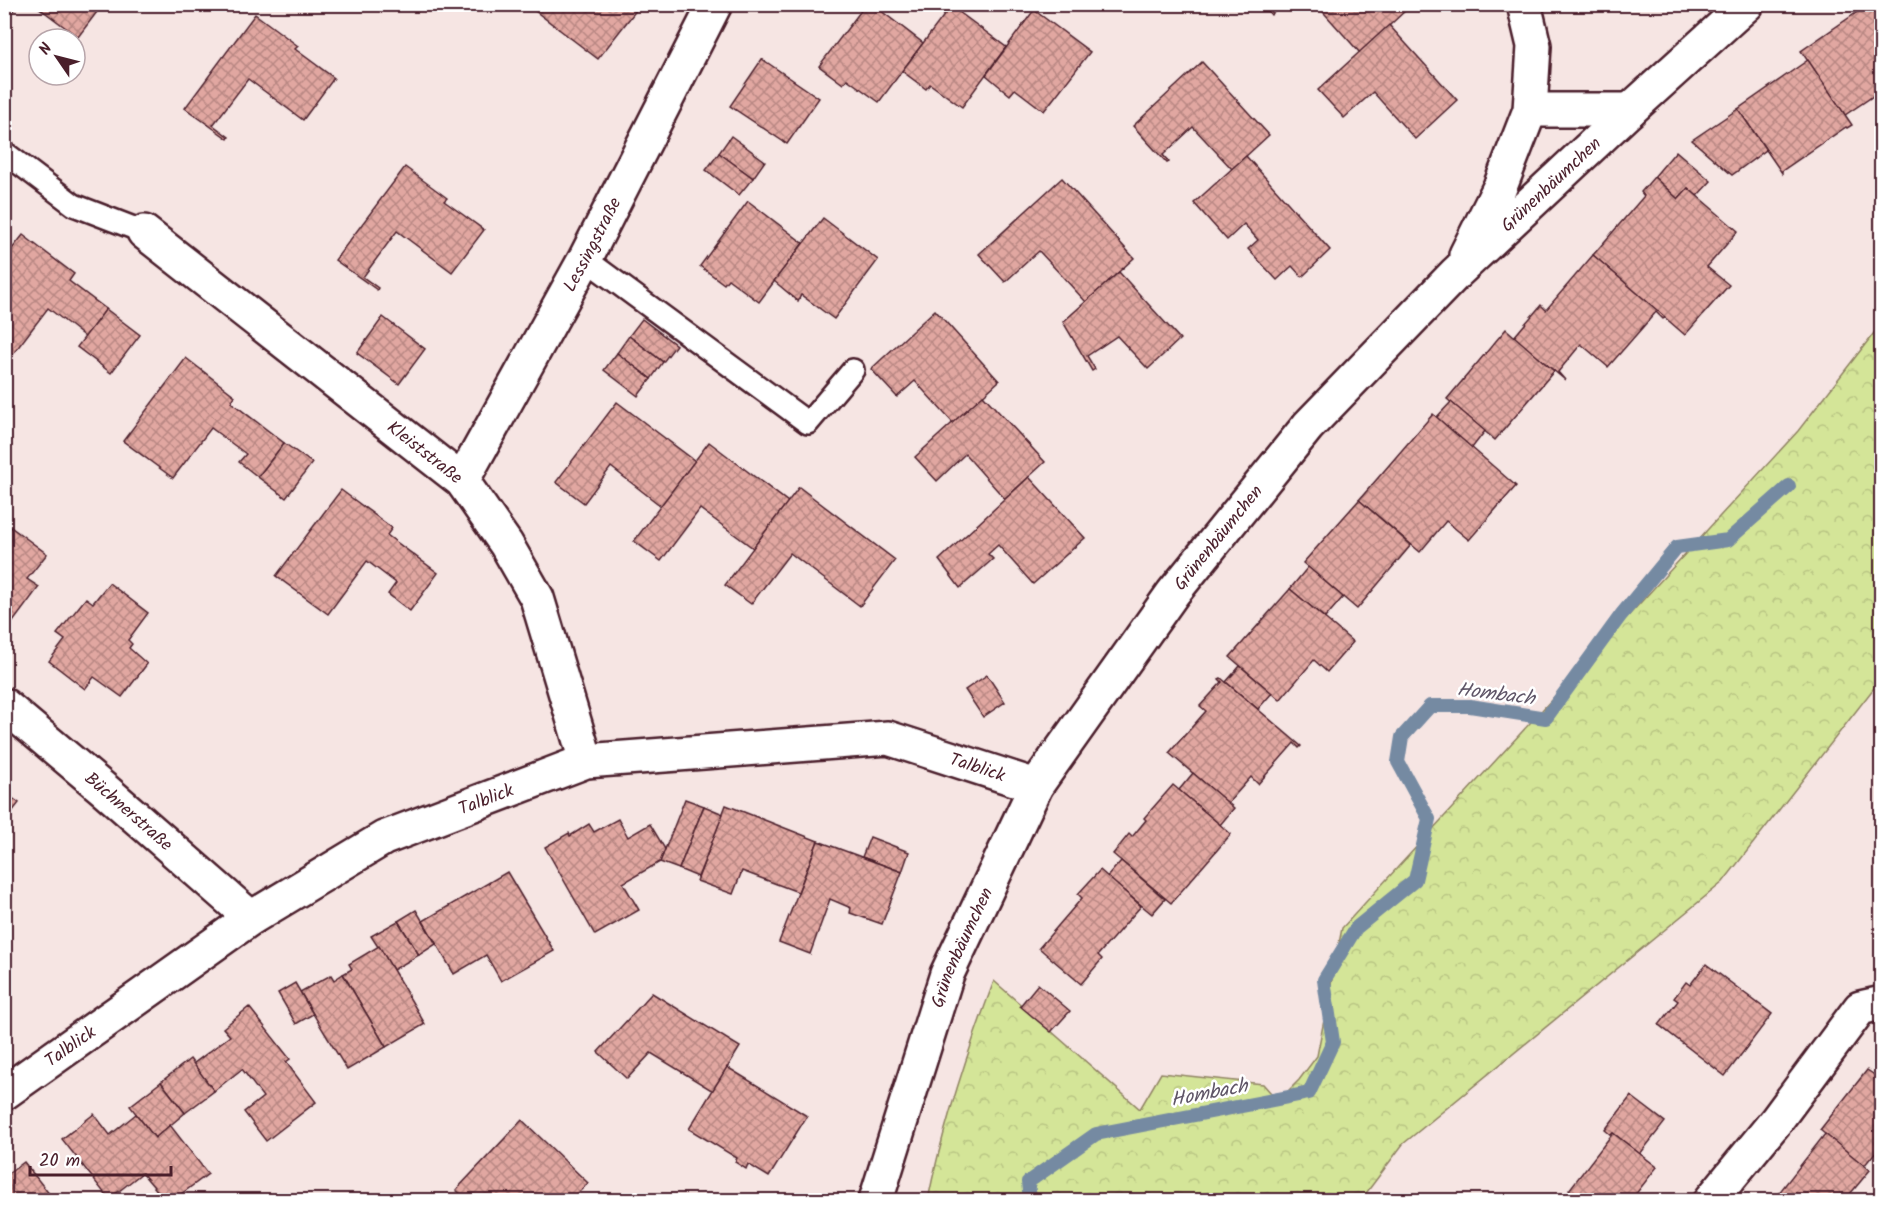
<svg xmlns="http://www.w3.org/2000/svg" width="1886" height="1205" viewBox="0 0 1886 1205" font-family="Kalam,sans-serif">
<style>
.forest{fill:url(#forest-crowns);stroke:#8f8262;stroke-width:1.5}
.lines{fill:none;stroke-linecap:round;stroke-linejoin:round}
.stream{stroke:#758aa2;stroke-width:14}
.building{fill:url(#building-cross-hatch);stroke:#4a1f2b;stroke-width:1.5}
.lane-casing{stroke:#4a1f2b;stroke-width:26}
.street-casing{stroke:#4a1f2b;stroke-width:38}
.lane{stroke:#fff;stroke-width:21}
.street{stroke:#fff;stroke-width:33}
.labels{text-anchor:middle;stroke-width:5;stroke-linejoin:round;paint-order:stroke}
.street-label{font-size:18px;fill:#4a1f2b;stroke:#fff}
.water-label{font-size:20px;font-style:italic;fill:#5f5567;stroke:#fff}
</style>
<defs>
<pattern id="forest-crowns" width="20" height="18" patternUnits="userSpaceOnUse" patternTransform="scale(1.5)"><rect width="20" height="18" fill="#d4e598"/><path d="M2 6a3 3 0 1 1 6 0M12 15a3 3 0 1 1 6 0" fill="none" stroke="#b8c483"/></pattern>
<pattern id="building-cross-hatch" width="8" height="8" patternUnits="userSpaceOnUse" patternTransform="scale(1.5)"><rect width="8" height="8" fill="#e1a7a1"/><path d="M0 0l8 8M0 8l8-8" fill="none" stroke="#b88783"/></pattern>
</defs>
<rect width="100%" height="100%" fill="#f6e5e3"/>
<filter id="ink" filterUnits="userSpaceOnUse"><feTurbulence type="fractalNoise" baseFrequency=".0167" numOctaves="2"/><feDisplacementMap in="SourceGraphic" scale="12" xChannelSelector="R" yChannelSelector="G"/><feConvolveMatrix kernelMatrix="1 2 1 2 8 2 1 2 1" color-interpolation-filters="sRGB"/></filter>
<g filter="url(#ink)">
<path class="forest" d="M 1881,324 L 1881,679 L 1723,882 L 1403,1144 L 1361,1200 L 928,1200 C 943,1125 967,1053 994,981 L 1140,1109 L 1161,1073 L 1263,1084 L 1278,1101 L 1299,1080 L 1317,1056 L 1342,928 L 1798,431 Z"/>
<g class="lines">
<polyline class="stream" points="1030,1200 1028,1182 1096,1134 1309,1093 1333,1042 1324,980 1356,928 1415,880 1429,819 1398,762 1402,737 1430,706 1470,706 1546,718 1621,615 1677,547 1728,540 1789,486"/>
</g>
<g class="building">
<polygon points="4,4 18,4 4,22"/>
<polygon points="34,4 103,4 78,37"/>
<polygon points="526,4 641,4 598,59"/>
<polygon points="866,4 872,4 923,43 879,102 847,79 843,84 819,66"/>
<polygon points="1262,4 1283,4 1271,15"/>
<polygon points="1316,4 1401,4 1406,10 1360,53"/>
<polygon points="1869,4 1882,6 1882,90 1845,115 1801,51"/>
<polygon points="951,6 1006,47 962,107 930,84 926,89 902,71"/>
<polygon points="1034,10 1090,52 1044,111 1015,89 1010,95 986,75"/>
<polygon points="255,14 298,46 295,49 334,78 303,120 248,79 213,125 229,137 228,139 185,108"/>
<polygon points="1389,25 1457,100 1415,139 1373,92 1344,118 1318,90"/>
<polygon points="762,59 819,98 787,144 730,106"/>
<polygon points="1808,60 1852,125 1847,128 1846,127 1782,171 1782,173 1738,109"/>
<polygon points="1202,62 1269,135 1232,169 1193,127 1163,155 1169,162 1167,163 1133,126"/>
<polygon points="1738,109 1766,150 1732,175 1692,140"/>
<polygon points="731,136 765,161 753,178 719,153"/>
<polygon points="1676,151 1711,181 1697,196 1688,188 1678,199 1654,177"/>
<polygon points="719,153 753,178 739,195 706,170"/>
<polygon points="1246,156 1330,250 1302,277 1292,266 1277,280 1248,249 1258,240 1244,224 1227,240 1194,203"/>
<polygon points="405,167 447,198 444,201 484,230 452,272 397,231 363,277 378,288 377,290 335,260"/>
<polygon points="1654,177 1678,199 1688,188 1738,231 1707,267 1729,285 1685,335 1593,255 1644,196 1641,192"/>
<polygon points="1062,178 1134,258 1086,302 1039,251 1005,282 979,254"/>
<polygon points="748,201 803,243 759,302 728,279 724,284 700,266"/>
<polygon points="823,218 878,260 834,319 801,295 798,301 774,281"/>
<polygon points="23,235 74,274 69,281 106,309 85,337 48,308 10,358 4,353 4,259"/>
<polygon points="1593,255 1665,317 1663,319 1656,312 1608,367 1581,344 1558,372 1565,380 1514,337 1541,305 1546,310"/>
<polygon points="1119,272 1180,339 1148,369 1117,336 1087,356 1095,369 1092,371 1063,322"/>
<polygon points="106,309 140,335 111,373 77,347"/>
<polygon points="935,310 999,381 953,423 915,381 897,397 871,369"/>
<polygon points="383,317 425,349 399,384 357,353"/>
<polygon points="642,319 676,345 663,362 629,336"/>
<polygon points="1506,329 1554,371 1495,440 1447,399"/>
<polygon points="629,336 663,362 651,379 617,353"/>
<polygon points="617,353 651,379 638,396 604,370"/>
<polygon points="186,358 235,396 231,402 284,443 258,477 239,462 246,454 211,428 173,478 123,441"/>
<polygon points="983,395 1045,462 1005,499 965,454 937,481 915,457"/>
<polygon points="617,402 695,461 661,506 611,467 584,503 556,482"/>
<polygon points="1451,402 1485,431 1472,448 1436,418"/>
<polygon points="1433,414 1516,486 1469,540 1446,521 1420,552 1359,500"/>
<polygon points="709,442 788,502 753,548 700,509 661,561 634,541"/>
<polygon points="284,443 312,463 286,498 258,477"/>
<polygon points="1029,477 1085,538 1033,584 998,545 988,554 993,559 960,588 939,560"/>
<polygon points="799,487 895,560 860,606 790,553 751,604 725,585"/>
<polygon points="341,490 392,528 387,535 438,573 410,611 388,594 396,583 367,561 328,614 276,576"/>
<polygon points="1359,500 1411,545 1357,609 1303,563"/>
<polygon points="4,522 47,554 27,579 39,587 7,630 4,628"/>
<polygon points="1308,567 1343,597 1325,618 1290,589"/>
<polygon points="109,583 148,613 128,640 132,644 129,648 147,664 122,697 94,677 85,689 49,661 65,640 57,634 86,598 93,603"/>
<polygon points="1290,589 1353,642 1327,672 1314,660 1280,700 1230,657"/>
<polygon points="1240,666 1272,693 1258,709 1226,682"/>
<polygon points="987,675 1005,702 983,717 965,690"/>
<polygon points="1221,678 1301,746 1299,748 1294,743 1258,784 1251,777 1228,803 1169,753 1206,711 1200,706 1222,682 1219,679"/>
<polygon points="1193,773 1234,808 1220,825 1179,790"/>
<polygon points="1173,785 1231,834 1171,903 1113,854 1129,834 1132,837 1146,820 1144,818"/>
<polygon points="4,792 19,803 4,822"/>
<polygon points="685,799 704,806 679,869 660,862"/>
<polygon points="726,805 818,841 798,892 742,871 733,894 697,881"/>
<polygon points="704,806 723,814 698,877 679,869"/>
<polygon points="618,819 628,837 650,824 665,849 660,862 623,883 639,910 595,935 545,847 569,833 570,836 589,824 594,832"/>
<polygon points="870,837 909,852 902,872 862,857"/>
<polygon points="818,841 902,872 882,924 850,913 851,908 830,899 810,954 779,942"/>
<polygon points="1121,861 1165,899 1152,914 1107,877"/>
<polygon points="1100,870 1141,906 1098,955 1102,959 1081,984 1039,948 1082,898 1078,894"/>
<polygon points="507,872 554,951 501,981 486,955 454,974 423,921"/>
<polygon points="416,910 436,944 419,955 398,921"/>
<polygon points="398,921 419,955 393,970 371,936"/>
<polygon points="379,946 425,1024 386,1047 343,974 352,969 349,964"/>
<polygon points="1706,964 1772,1014 1725,1076 1659,1025 1678,1001 1674,998 1686,982 1690,985"/>
<polygon points="343,974 386,1047 347,1070 300,992 331,975 334,980"/>
<polygon points="295,983 313,1014 296,1024 278,993"/>
<polygon points="1038,984 1070,1011 1051,1032 1020,1006"/>
<polygon points="652,993 740,1047 713,1091 651,1053 627,1079 598,1052"/>
<polygon points="249,1007 290,1059 286,1062 316,1102 266,1141 244,1112 263,1097 242,1069 214,1091 193,1064 230,1036 223,1028"/>
<polygon points="190,1059 214,1091 185,1113 161,1082"/>
<polygon points="727,1067 807,1116 769,1177 748,1164 746,1169 735,1162 737,1158 689,1129"/>
<polygon points="1882,1069 1882,1144 1864,1166 1820,1130 1867,1070 1876,1076"/>
<polygon points="161,1082 185,1113 155,1138 130,1106"/>
<polygon points="1631,1096 1665,1122 1640,1154 1613,1133 1611,1135 1605,1130"/>
<polygon points="94,1114 110,1135 136,1114 155,1138 170,1125 208,1174 173,1200 165,1200 142,1173 109,1199 62,1139"/>
<polygon points="522,1120 588,1183 571,1200 467,1200 456,1190"/>
<polygon points="1613,1133 1657,1167 1631,1200 1582,1200 1569,1190"/>
<polygon points="1825,1134 1870,1170 1845,1200 1786,1200 1778,1194"/>
<polygon points="24,1162 54,1200 4,1200 4,1177"/>
</g>
<g class="lines">
<g class="lane-casing">
<g id="lane">
<polyline points="4,152 74,205 144,232"/>
<polyline points="585,259 808,423 853,370"/>
</g>
</g>
<g class="street-casing">
<g id="street">
<polyline points="1530,110 1630,110"/>
<path id="s1" d="M 144,232 L 462,481 L 506,544 L 537,598 L 586,761"/>
<polyline points="1466,255 1500,187 1530,110 1534,46 1524,4"/>
<path id="s2" d="M 462,481 L 585,259 L 715,4"/>
<path id="s3" d="M 4,705 L 106,791 L 251,918"/>
<path id="s4" d="M 4,1093 L 251,918 L 384,838 L 586,761 L 888,738 L 1036,786"/>
<path id="s5" d="M 876,1200 L 947,974 L 1036,786 L 1173,593 L 1308,426 L 1456,273 L 1630,110 L 1747,4"/>
<polyline points="1711,1200 1776,1121 1860,1008 1882,1003"/>
</g>
</g>
<use href="#lane" class="lane"/>
<use href="#street" class="street"/>
</g>
</g>
<g class="labels">
<g class="street-label">
<text dy="6" stroke="none"><textPath href="#s5" startOffset="1239">Grünenbäumchen</textPath></text>
<text dy="6" stroke="none"><textPath href="#s2" startOffset="270">Lessingstraße</textPath></text>
<text dy="6" stroke="none"><textPath href="#s1" startOffset="357">Kleiststraße</textPath></text>
<text dy="6" stroke="none"><textPath href="#s5" startOffset="753">Grünenbäumchen</textPath></text>
<text dy="6" stroke="none"><textPath href="#s4" startOffset="1071">Talblick</textPath></text>
<text dy="6" stroke="none"><textPath href="#s4" startOffset="567">Talblick</textPath></text>
<text dy="6" stroke="none"><textPath href="#s3" startOffset="164">Büchnerstraße</textPath></text>
<text dy="6" stroke="none"><textPath href="#s5" startOffset="267">Grünenbäumchen</textPath></text>
<text dy="6" stroke="none"><textPath href="#s4" startOffset="81">Talblick</textPath></text>
</g>
<g class="water-label">
<text transform="translate(1496 693) rotate(7)" y="7">Hombach</text>
<text transform="translate(1209 1092) rotate(-11)" y="7">Hombach</text>
</g>
</g>
<rect width="1886" height="1205" fill="none" stroke="#fff" stroke-width="24"/>
<rect x="12" y="12" width="1862" height="1181" fill="none" stroke="#4a1f2b" stroke-width="2" filter="url(#ink)"/>
<g transform="translate(57 57) rotate(305)"><circle r="28" fill="#ffffff" stroke="#b7a5aa" stroke-width="1.5"/>
<path d="M0-4.5L10 22L0 15L-10 22Z" fill="#4a1f2b"/>
<text y="-9" font-size="16" font-weight="bold" text-anchor="middle" fill="#4a1f2b">N</text>
</g>
<path d="M30 1166v9h141v-9" fill="none" stroke="#4a1f2b" stroke-width="3"/>
<text x="39" y="1166" font-size="18" fill="#4a1f2b" stroke="#ffffff" stroke-width="4.5" paint-order="stroke">20 m</text>
</svg>
